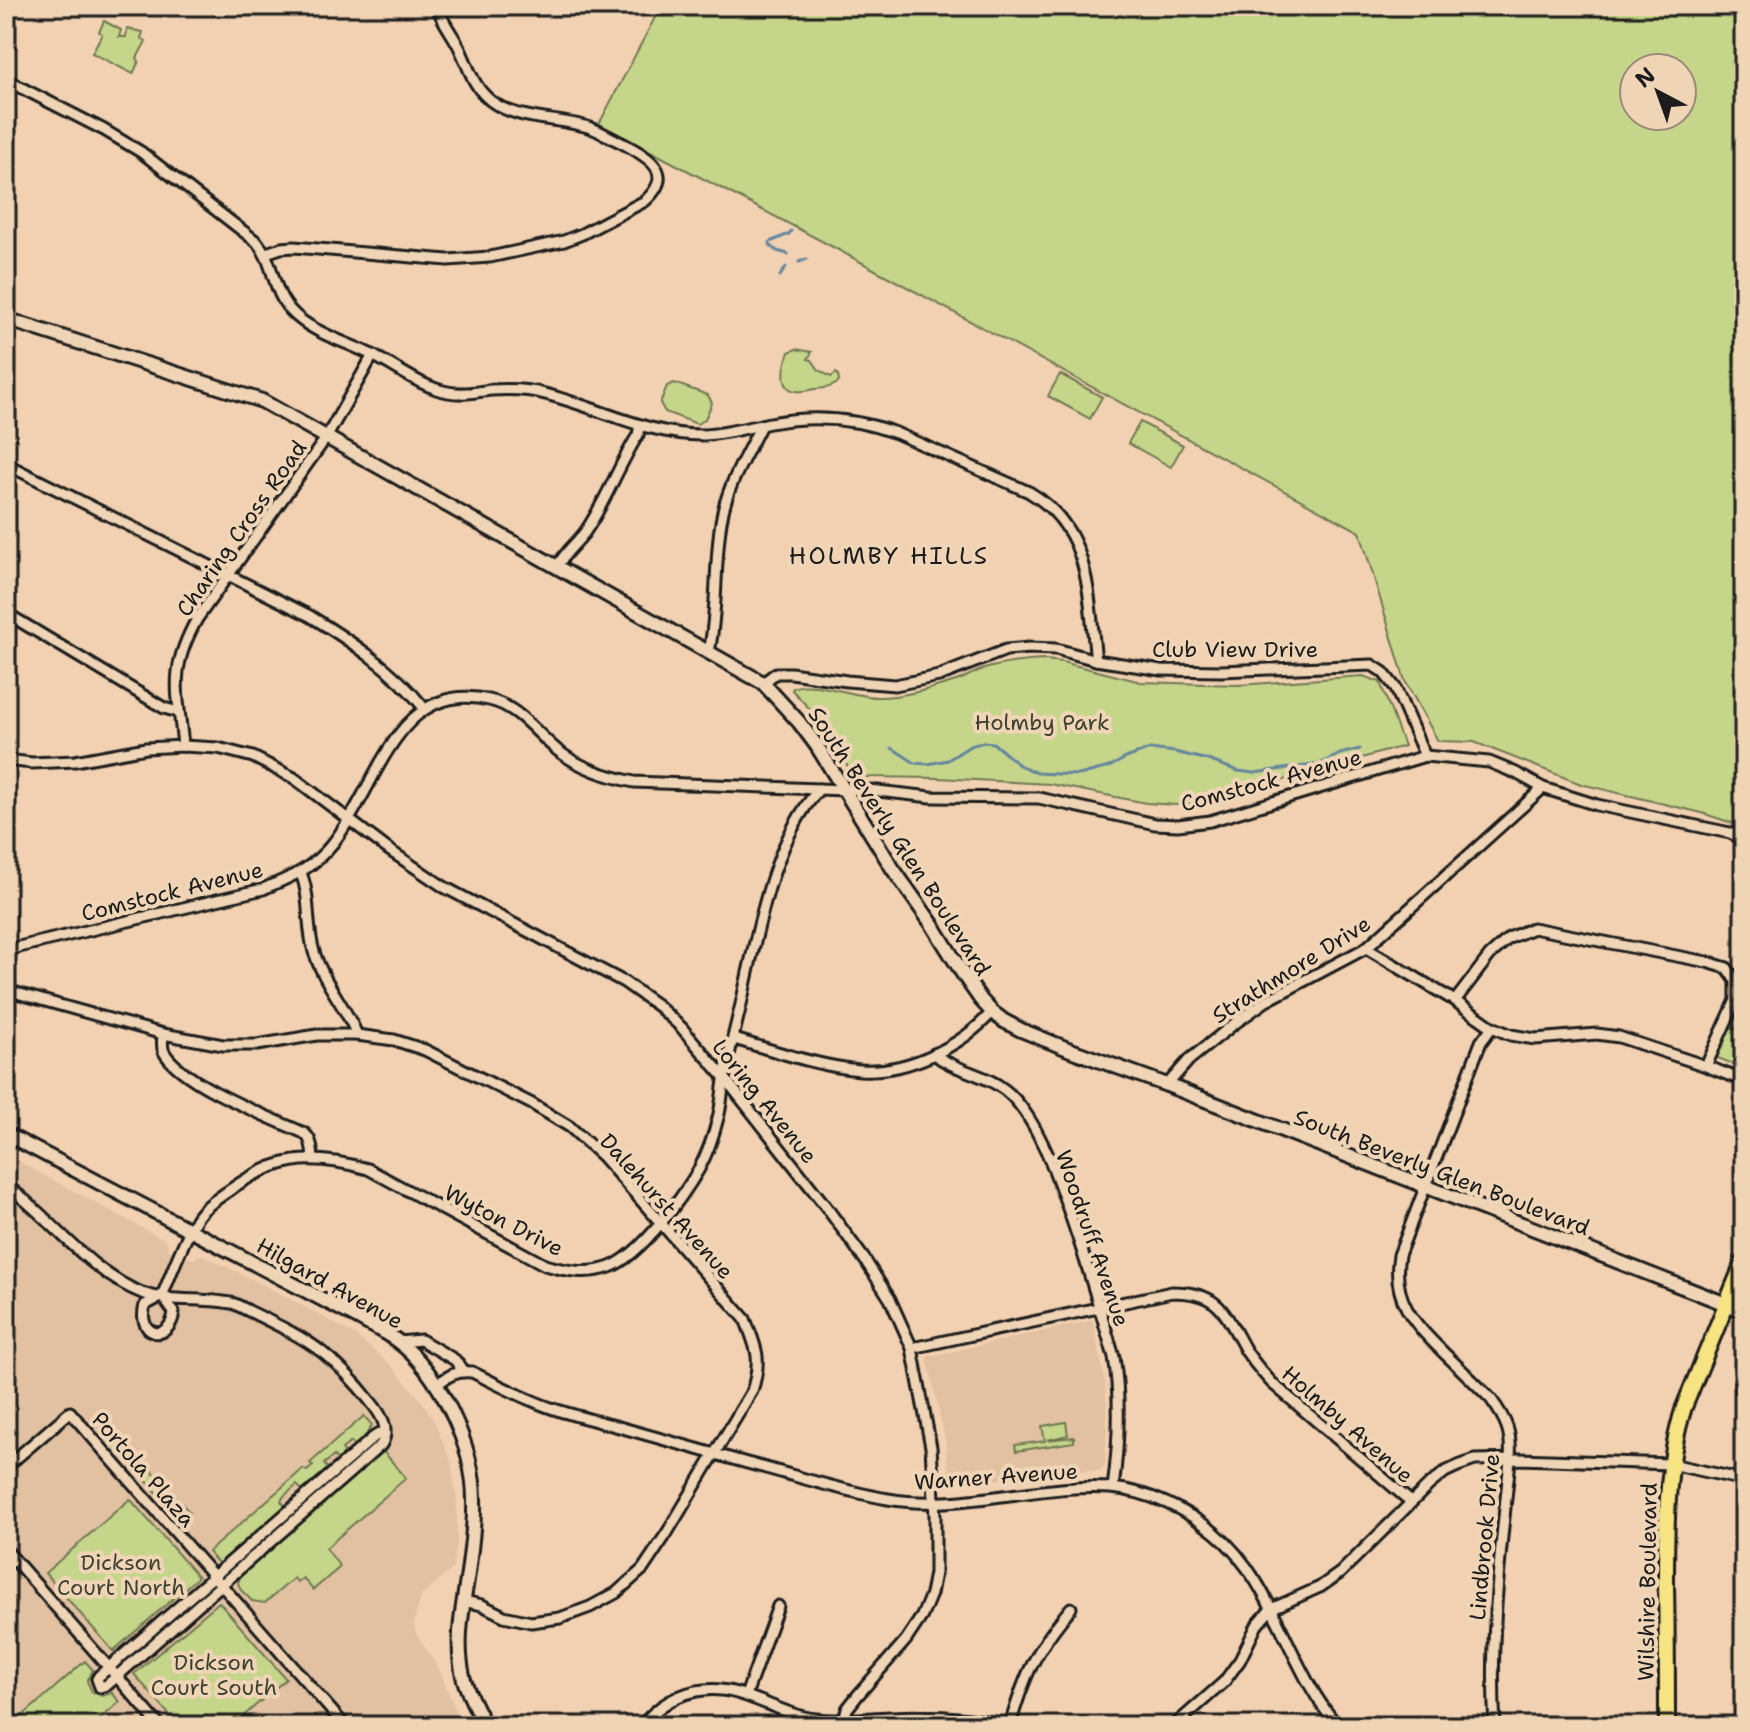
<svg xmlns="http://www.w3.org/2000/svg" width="1750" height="1732" viewBox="0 0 1750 1732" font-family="'Shantell Sans',sans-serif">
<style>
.built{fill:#e1c1a2}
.green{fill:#c5d589;stroke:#707852;stroke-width:2;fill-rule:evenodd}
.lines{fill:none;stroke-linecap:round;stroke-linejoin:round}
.stream{stroke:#66869e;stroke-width:3}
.street-casing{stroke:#1c1c1c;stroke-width:15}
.secondary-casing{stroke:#1c1c1c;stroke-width:18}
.primary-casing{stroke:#1c1c1c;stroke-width:20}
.street{stroke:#efd5b6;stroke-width:9}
.secondary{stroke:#efd5b6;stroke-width:12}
.primary{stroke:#f6e381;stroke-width:14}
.labels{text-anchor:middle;stroke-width:8;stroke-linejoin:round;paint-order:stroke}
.street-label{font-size:22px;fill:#1c1c1c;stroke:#efd5b6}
.park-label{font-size:22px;fill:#3e4132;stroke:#efd5b6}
.neighbourhood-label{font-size:24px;letter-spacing:2px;fill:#1c1c1c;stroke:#efd5b6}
</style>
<rect width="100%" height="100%" fill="#f1d1b1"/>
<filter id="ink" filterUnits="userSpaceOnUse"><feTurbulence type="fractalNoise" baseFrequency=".0125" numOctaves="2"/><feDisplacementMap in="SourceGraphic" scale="16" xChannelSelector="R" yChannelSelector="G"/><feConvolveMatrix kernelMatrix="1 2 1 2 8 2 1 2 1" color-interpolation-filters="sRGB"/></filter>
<g filter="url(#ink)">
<g class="built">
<polygon points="6,1155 165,1240 168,1244 168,1250 194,1259 197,1256 203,1255 283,1295 355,1335 389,1363 421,1400 434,1421 451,1461 457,1502 457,1545 452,1569 421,1596 414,1622 415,1632 439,1669 462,1726 6,1726"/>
<polygon points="1093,1320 1105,1382 1107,1412 1105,1467 1099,1471 1061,1470 1011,1478 952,1484 949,1480 945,1439 927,1357"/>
</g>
<g class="green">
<path d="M 661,6 L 1744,6 L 1744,827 L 1702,813 L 1581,784 L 1474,742 L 1438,741 L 1405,681 L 1360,532 L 831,246 L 599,124 ZM 1634,68 L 1682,68 L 1682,116 L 1634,116 Z"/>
<polygon points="104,21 121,30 119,37 126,37 127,29 143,32 141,38 146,41 137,58 139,61 133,74 92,53 102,34 99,32"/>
<path d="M 796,349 L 812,352 L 808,359 L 812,360 L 819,370 L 831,377 L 836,373 L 838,375 L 839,382 C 831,388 825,388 815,389 C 809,390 801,392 796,391 C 778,389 785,362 789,352 Z"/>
<polygon points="1060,374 1102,397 1090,419 1048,396"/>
<polygon points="674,383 708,395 712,403 705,419 697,424 665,412 660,403 667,386"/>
<polygon points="1140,422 1183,445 1171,467 1128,443"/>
<path d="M 1045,660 L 1062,662 L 1141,682 L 1238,685 L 1363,676 L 1380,682 L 1404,746 L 1224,797 L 1177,805 L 1146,803 L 1050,784 L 938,778 L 863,777 L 849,769 L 837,747 L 807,706 L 792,690 L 793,688 C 812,679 854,697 877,697 C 899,698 934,688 956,681 C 965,678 974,672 984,669 C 1004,663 1024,661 1045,660 Z"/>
<polygon points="1728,1026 1744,1032 1744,1068 1715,1057"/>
<polygon points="364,1416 372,1425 367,1433 368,1435 355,1447 351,1442 342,1449 346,1455 339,1462 334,1456 324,1464 329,1470 304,1492 297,1485 284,1496 281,1501 286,1507 220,1565 208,1552 303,1469 307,1471 313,1466 310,1463"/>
<polygon points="1066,1422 1068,1435 1047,1440 1074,1437 1074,1442 1016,1451 1015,1445 1045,1441 1042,1426"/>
<polygon points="383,1451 406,1478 326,1548 340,1567 313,1590 303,1578 297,1582 294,1578 265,1603 252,1601 241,1590 238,1583 241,1574"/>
<polygon points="151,1470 190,1513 182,1521 143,1477"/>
<polygon points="130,1499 198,1577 113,1651 45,1573"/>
<polygon points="219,1602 286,1679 232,1726 179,1726 134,1674"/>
<polygon points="85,1661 93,1670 87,1681 92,1692 102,1696 112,1693 120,1702 92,1726 11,1726"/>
</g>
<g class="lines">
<g class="stream">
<polyline points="770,242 789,234 791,231"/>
<polyline points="770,245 777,251 788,254"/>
<polyline points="799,262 807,259"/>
<polyline points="780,276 786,267"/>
<polyline points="892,748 915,763 928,764 948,760 970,746 984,742 993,743 1019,765 1037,773 1079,775 1109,767 1126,758 1150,749 1175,752 1208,760 1238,771 1254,773 1320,764 1340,754 1360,749"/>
</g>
<g class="street-casing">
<g id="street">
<path d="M 6,80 L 104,130 L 141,152 L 257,242 C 278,267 269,296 301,320 C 322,336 349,343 372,355 C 397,367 421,387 448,392 C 463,395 477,392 491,390 C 509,389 528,389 545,394 C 598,407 649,436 704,435 C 726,434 749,427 770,423 C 813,415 855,418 896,433 L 1029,492 C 1092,529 1088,596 1096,660"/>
<path d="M 266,253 L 281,248 L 294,247 L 448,260 L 490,257 L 564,241 L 582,234 L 645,201 C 676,173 650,158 624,144 C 613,139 602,132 591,128 C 559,117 519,122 491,101 C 473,87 469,68 460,49 C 453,34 442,22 437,6"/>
<path d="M 6,464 L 310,616 C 351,641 394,670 424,708"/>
<path d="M 557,567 C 564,553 576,544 585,532 C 606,502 618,466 638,435 L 640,425"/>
<polyline points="6,613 164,708 178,712"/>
<path d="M 709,652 C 718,609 714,565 721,522 C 726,487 746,456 761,425"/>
<polyline points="763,683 776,673 791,673 847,681 895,685 939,676 1006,650 1029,648 1056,649 1096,660 1161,670 1221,671 1372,665 1383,672 1395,687 1425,756"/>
<path d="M 183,746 C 178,691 168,671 197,619 L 326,438 L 373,355"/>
<polyline points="6,760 32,763 75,761 146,748 183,746 218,748 253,757 294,778 389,850 444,887 624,982 658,1006 681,1027 724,1077 824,1204 865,1260 890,1299 912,1348 931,1447 935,1516 935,1573 931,1594 922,1616 906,1640 858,1695 847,1709 844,1719"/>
<path d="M 301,873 C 311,898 306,926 314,952 C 324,984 345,1005 357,1035"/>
<polyline points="1366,948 1455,1001 1492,1027 1511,1035 1535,1039 1597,1034 1619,1037 1706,1066 1744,1081"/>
<path d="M 6,952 L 19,947 L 263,889 C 293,876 311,870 333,843 C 378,788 396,678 489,700 C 518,706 535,732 557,750 C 580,768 606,776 634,782 L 845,790 L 860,789 L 931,797 L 1039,798 L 1155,824 L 1178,825 L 1210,821 L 1425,756 L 1489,762 L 1516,773 L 1543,788 L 1597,805 L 1730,833 L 1744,839"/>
<path d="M 6,990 L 163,1034 L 223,1045 L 257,1045 L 317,1035 L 357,1035 L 394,1040 L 425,1050 L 532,1104 L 570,1127 L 603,1157 L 745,1319 C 757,1349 762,1359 752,1391 L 667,1533 L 643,1569 L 616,1593 L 590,1607 L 560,1618 L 531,1622 L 504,1616 L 482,1605 L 463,1601"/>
<polyline points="1455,1001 1490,955 1509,938 1533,928 1707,962 1727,968 1736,981 1736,1000 1706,1066"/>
<path d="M 1492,1027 L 1481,1042 L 1399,1255 C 1391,1301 1415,1324 1445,1354 C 1461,1369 1476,1384 1491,1399 C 1507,1421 1512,1433 1510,1460 C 1501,1549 1489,1637 1495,1726"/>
<path d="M 163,1034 C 163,1041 161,1046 164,1052 C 182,1084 269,1117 304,1133 C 312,1139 312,1149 313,1159"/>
<path d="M 734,1039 C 772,1050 821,1067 860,1070 C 907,1073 961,1047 992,1012"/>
<path d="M 934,1054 C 955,1071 984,1073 1005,1090 C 1042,1119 1065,1201 1080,1244 C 1092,1282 1103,1319 1114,1357 C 1121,1401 1119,1444 1113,1488"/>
<polyline points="1167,1085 1189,1060 1234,1024 1266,1001 1366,948 1543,788"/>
<path d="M 6,1185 C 52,1218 88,1272 142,1293 C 170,1303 206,1297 235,1304 C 264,1319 296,1332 322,1352 C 340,1366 356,1383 370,1401 C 381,1414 391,1429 381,1445 L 107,1685 L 100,1687 L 97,1679 L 99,1676 L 374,1437 L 385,1430"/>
<path d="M 162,1296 C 173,1270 183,1240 198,1216 C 205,1206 217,1199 227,1192 C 276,1156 310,1153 368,1169 L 545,1265 C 566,1271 588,1275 610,1267 C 641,1255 682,1198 699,1169 C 707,1154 714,1134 718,1118 C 722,1104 722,1089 725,1075 C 730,1046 739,1016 745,986 C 760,920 774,841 819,789"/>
<path d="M 162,1296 L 174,1312 C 170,1344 136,1337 145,1305 Z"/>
<polyline points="398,1342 421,1340 455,1360 463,1371"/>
<path d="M 912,1348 L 1172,1292 C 1220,1292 1224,1312 1245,1349 C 1252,1361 1262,1372 1272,1383 L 1411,1502"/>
<path d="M 436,1385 C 448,1376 457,1370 472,1372 C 499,1385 526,1400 554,1409 C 575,1416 597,1421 619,1427 C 661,1439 704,1451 747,1463 C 794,1475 841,1491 888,1499 C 962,1512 1037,1483 1111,1488 C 1148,1491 1187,1510 1215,1533 C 1275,1582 1288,1669 1338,1726"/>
<polyline points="6,1467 70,1412 345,1726"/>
<polyline points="6,1550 160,1726"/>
<polyline points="746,1695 778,1606"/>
<path d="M 1010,1725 C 1016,1705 1022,1684 1032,1665 C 1042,1644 1056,1626 1071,1608"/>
<path d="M 642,1726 C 655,1707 680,1692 704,1690 C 740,1686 770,1709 804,1717 C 831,1723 863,1718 890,1717 C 932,1715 972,1717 1013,1726"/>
<polyline points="1174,1726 1224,1682 1240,1660 1257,1625 1271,1609 1320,1587 1340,1573 1429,1485 1445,1472 1458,1466 1475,1460 1519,1459 1671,1464 1744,1480"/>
</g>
</g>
<g class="secondary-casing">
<g id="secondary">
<polyline points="6,319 262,401 763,683 799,722 817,746 893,869 932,924 965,977 981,1000 992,1012 1004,1021 1021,1030 1068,1049 1167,1085 1744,1311"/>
<path d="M 6,1134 L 360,1319 C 372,1326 385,1332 396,1340 C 440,1372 474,1447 474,1500 C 475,1524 471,1549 468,1573 C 463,1608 455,1641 463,1676 C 467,1693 477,1710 485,1726"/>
</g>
</g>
<g class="primary-casing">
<path id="primary" d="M 1667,1726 C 1667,1679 1667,1632 1666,1584 C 1666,1525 1666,1464 1684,1407 L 1744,1261"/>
</g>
<use href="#street" class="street"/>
<use href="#secondary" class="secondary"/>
<use href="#primary" class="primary"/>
</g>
</g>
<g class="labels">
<g class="street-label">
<text transform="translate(241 528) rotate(-55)" y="8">Charing Cross Road</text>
<text x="1235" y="657">Club View Drive</text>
<text transform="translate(1271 780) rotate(-15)" y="8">Comstock Avenue</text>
<text transform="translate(900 841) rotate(57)" y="8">South Beverly Glen Boulevard</text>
<text transform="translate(172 891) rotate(-14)" y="8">Comstock Avenue</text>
<text transform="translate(1291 969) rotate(-32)" y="8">Strathmore Drive</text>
<text transform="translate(765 1101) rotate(51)" y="8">Loring Avenue</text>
<text transform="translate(1442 1172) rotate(21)" y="8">South Beverly Glen Boulevard</text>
<text transform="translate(667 1206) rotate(48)" y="8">Dalehurst Avenue</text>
<text transform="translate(504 1220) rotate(27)" y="8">Wyton Drive</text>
<text transform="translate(1093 1238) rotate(71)" y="8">Woodruff Avenue</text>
<text transform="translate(330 1283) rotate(29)" y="8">Hilgard Avenue</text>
<text transform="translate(1348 1424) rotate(41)" y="8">Holmby Avenue</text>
<text transform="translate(144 1469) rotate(49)" y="8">Portola Plaza</text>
<text transform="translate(996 1476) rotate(-4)" y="8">Warner Avenue</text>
<text transform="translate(1484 1537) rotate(-85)" y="8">Lindbrook Drive</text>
<text transform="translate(1647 1582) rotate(-89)" y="8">Wilshire Boulevard</text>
</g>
<g class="park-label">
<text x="1042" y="730">Holmby Park</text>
<text x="121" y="1570">Dickson<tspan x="121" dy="25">Court North</tspan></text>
<text x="214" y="1670">Dickson<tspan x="214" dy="25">Court South</tspan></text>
</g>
<g class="neighbourhood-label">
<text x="889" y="564">HOLMBY HILLS</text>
</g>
</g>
<rect width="1750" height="1732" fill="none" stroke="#efd5b6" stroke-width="32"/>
<rect x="16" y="16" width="1718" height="1700" fill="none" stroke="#1c1c1c" stroke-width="3" filter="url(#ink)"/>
<g transform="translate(1658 92) rotate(319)"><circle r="38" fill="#efd5b6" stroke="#9b8b78" stroke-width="2"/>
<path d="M0-6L14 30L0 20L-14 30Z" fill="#1c1c1c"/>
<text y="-12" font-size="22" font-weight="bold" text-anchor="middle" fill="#1c1c1c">N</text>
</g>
</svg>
